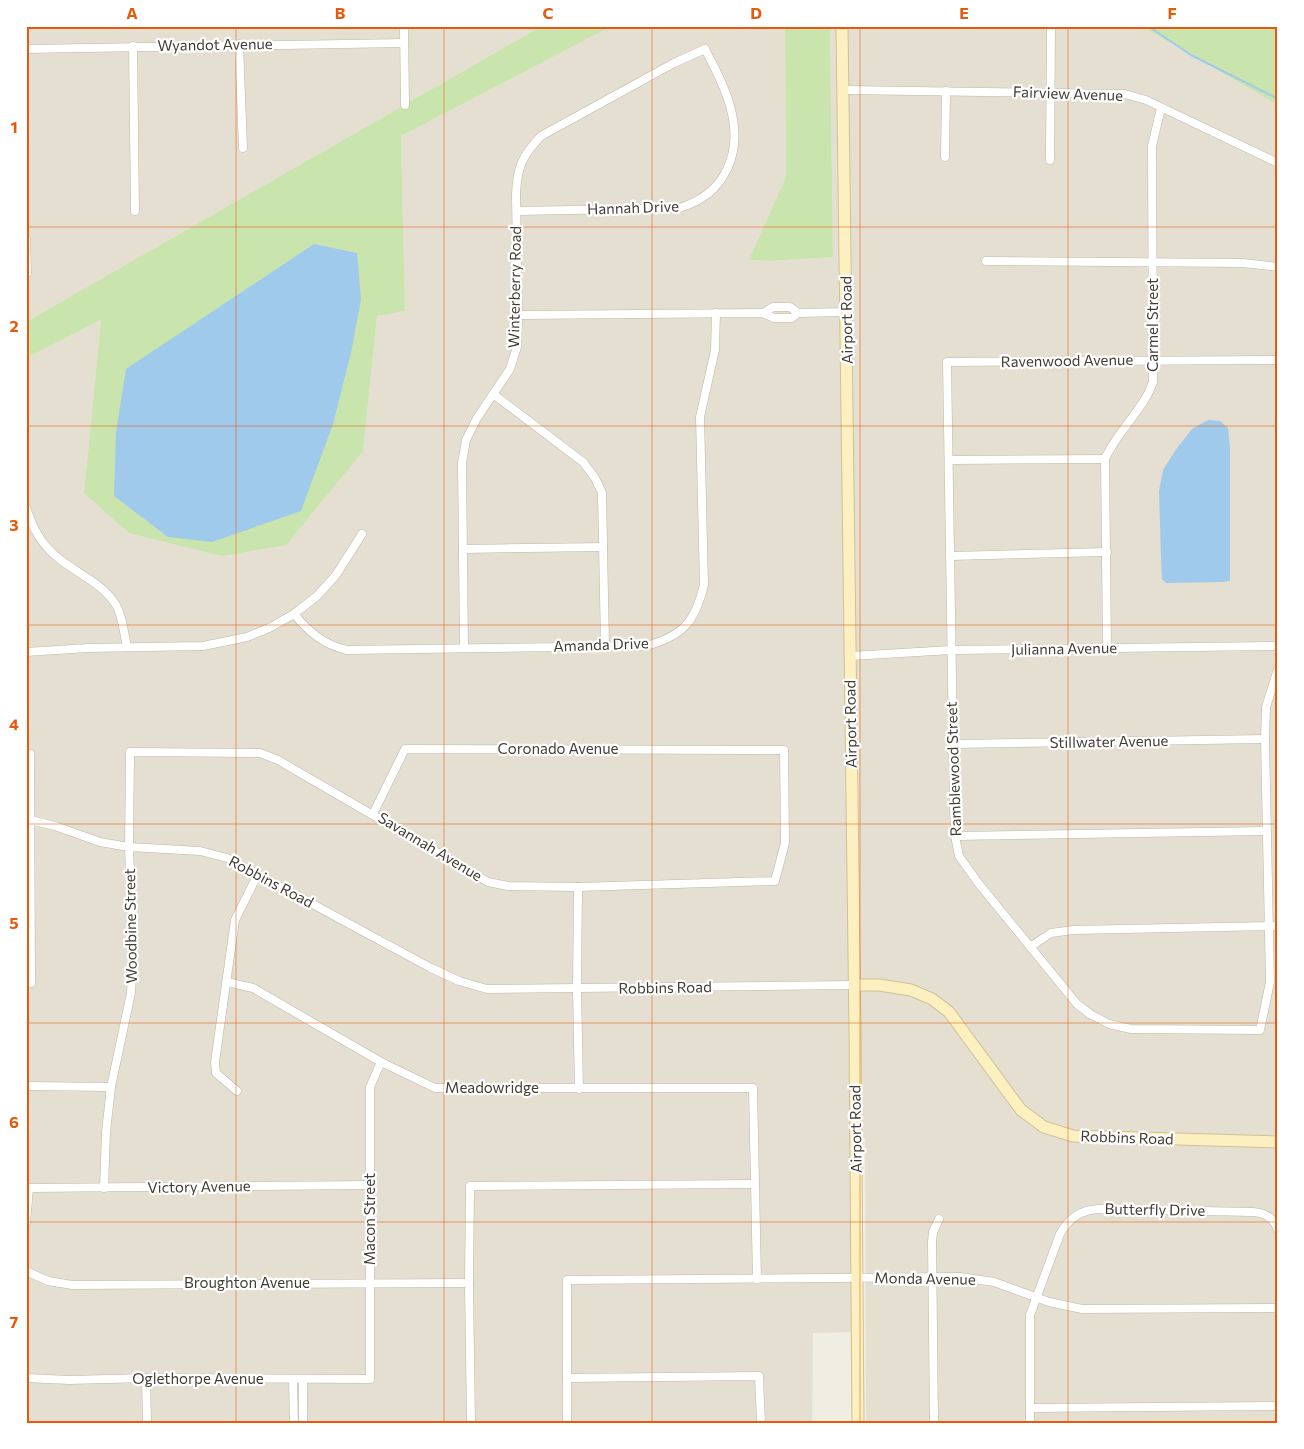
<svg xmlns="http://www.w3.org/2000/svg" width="1304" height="1449" viewBox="0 0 1304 1449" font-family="Commissioner,sans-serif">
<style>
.residential{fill:#e4dfd1;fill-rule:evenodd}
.green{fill:#c9e4ac}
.water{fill:#a0caec}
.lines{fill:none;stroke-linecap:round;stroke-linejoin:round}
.stream{stroke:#a0caec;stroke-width:2}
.street-casing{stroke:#beb7a9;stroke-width:9}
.secondary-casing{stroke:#cfc194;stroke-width:13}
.street{stroke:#fff;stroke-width:8}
.secondary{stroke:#fcf0c1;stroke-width:11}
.grid{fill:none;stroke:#e8590c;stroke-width:1;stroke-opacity:0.55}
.labels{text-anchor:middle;stroke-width:4.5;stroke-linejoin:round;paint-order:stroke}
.street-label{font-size:15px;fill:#423d33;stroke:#fff}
.neatline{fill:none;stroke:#e8590c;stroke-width:2}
.grid-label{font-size:16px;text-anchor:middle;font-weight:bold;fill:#e8590c}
</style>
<rect width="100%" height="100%" fill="#f0ede2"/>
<g class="residential">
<polygon points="26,26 542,26 26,322"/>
<path d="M 612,26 L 785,26 L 786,177 L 750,260 L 770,261 L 833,257 L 830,26 L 1141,26 L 1278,105 L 1278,1423 L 866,1423 L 865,1138 L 852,1135 L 854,1332 L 813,1333 L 812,1423 L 26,1423 L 26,358 L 101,320 L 84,493 L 363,451 L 377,315 L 405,311 L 401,136 ZM 848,695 L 858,696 L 860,938 L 850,938 Z"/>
</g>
<g class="green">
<polygon points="542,26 612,26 401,136 405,311 377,316 363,451 286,545 222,556 129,533 84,493 101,320 26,358 26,322"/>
<polygon points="785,26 830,26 833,257 770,261 749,260 786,177"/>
<polygon points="1141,26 1278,26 1278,105"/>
</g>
<g class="water">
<polygon points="314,244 357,253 361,299 351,353 333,424 301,511 212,542 168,537 114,496 116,432 126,369"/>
<polygon points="1208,420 1220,421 1228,428 1230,448 1230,581 1223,582 1166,583 1162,579 1161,558 1159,491 1163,470 1177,448 1192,429"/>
</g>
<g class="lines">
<polyline class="stream" points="1148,26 1191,55 1278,99"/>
<g class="street-casing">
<g id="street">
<polyline points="404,26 405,105"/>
<polyline points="239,44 243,148"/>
<polyline points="133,46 135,211"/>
<polyline points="26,49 404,43"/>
<polyline points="844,90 1125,94 1146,100 1278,163"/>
<polyline points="945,157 946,91"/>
<polyline points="1050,160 1051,26"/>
<polyline points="26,238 27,273"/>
<polyline points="986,261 1243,263 1278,267"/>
<polyline points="763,313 773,307 790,307 798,313 847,312"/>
<polyline points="518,315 763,313 774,318 792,318 798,313"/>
<polyline points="1278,360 947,362 954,803 955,836 959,856 979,884 1077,1004 1090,1014 1109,1024 1131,1029 1260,1030 1270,982 1265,739 1266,707 1278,669"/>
<polyline points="493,394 583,462 595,478 602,493 605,646"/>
<polyline points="950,460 1105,459"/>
<path d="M 26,507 C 33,530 43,547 62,561 C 82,576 103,584 116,605 C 123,617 124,634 127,647"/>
<polyline points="463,549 603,547"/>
<polyline points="951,556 1107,552"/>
<path d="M 294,614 C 309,632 324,645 347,650 L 646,646 C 683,636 695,622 704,585 L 700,417 L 715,350 L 716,313"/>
<path d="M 464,647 L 462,463 L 466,440 L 477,418 L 510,369 L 517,347 L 518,315 L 516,195 C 517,167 522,156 541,136 L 674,63 L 705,49 C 714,67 725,86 730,106 C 743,151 727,194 679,208 L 517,211"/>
<path d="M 1107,649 L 1105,459 C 1118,430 1144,409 1153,382 L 1152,146 L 1161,108"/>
<polyline points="26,652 88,648 203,646 247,637 269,628 294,614 317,596 336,575 362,534"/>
<polyline points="851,656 951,650 1278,646"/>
<polyline points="953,744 1265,739"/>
<polyline points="30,754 31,983"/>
<polyline points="26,819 55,826 100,842 129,847 200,851 227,858 431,968 459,981 487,989 854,985"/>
<polyline points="955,836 1266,831"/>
<polyline points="578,887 577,989 579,1089"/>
<polyline points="1030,947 1051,933 1073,930 1278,926"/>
<polyline points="227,982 253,988 381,1062 435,1088 753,1088 757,1279"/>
<polyline points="31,1086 111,1087"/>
<polyline points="237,1091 216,1073 215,1062 235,920 258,874"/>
<polyline points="104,1188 106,1132 111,1087 131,993 133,956 129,847 130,752 260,753 278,760 488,882 508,886 578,887 775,881 785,843 784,750 405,749 373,814"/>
<polyline points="26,1223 29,1188 369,1185"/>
<polyline points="26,1271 48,1281 72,1285 469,1283"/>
<polyline points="26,1378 69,1380 146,1378 370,1379 370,1087 381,1062"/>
<polyline points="146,1378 147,1423"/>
<polyline points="567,1378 759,1376 761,1423"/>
<polyline points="293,1379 294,1423"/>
<polyline points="303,1379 303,1423"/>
<polyline points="1030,1408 1278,1406"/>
<polyline points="471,1423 469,1283 470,1186 755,1184"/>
<polyline points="567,1423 567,1280 960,1277 994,1282 1049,1302 1082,1309 1278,1308"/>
<polyline points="934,1423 932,1241 933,1232 939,1219"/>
<path d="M 1030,1423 L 1030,1315 L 1060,1234 C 1068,1219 1081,1210 1098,1209 L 1253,1212 C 1266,1213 1274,1218 1278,1230"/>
</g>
</g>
<g class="secondary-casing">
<g id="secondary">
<polyline points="842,26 855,1029 858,1423"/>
<polyline points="854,985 879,985 911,990 932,999 949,1012 1021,1110 1044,1127 1073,1136 1278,1142"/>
</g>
</g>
<use href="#street" class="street"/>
<use href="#secondary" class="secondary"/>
</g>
<path class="grid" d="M 236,26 L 236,1423M 444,26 L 444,1423M 652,26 L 652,1423M 860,26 L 860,1423M 1068,26 L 1068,1423M 26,227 L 1278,227M 26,426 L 1278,426M 26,625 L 1278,625M 26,824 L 1278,824M 26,1023 L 1278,1023M 26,1222 L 1278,1222"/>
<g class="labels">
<g class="street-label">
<text transform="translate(215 45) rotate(-1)" y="5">Wyandot Avenue</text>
<text transform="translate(1068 94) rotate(2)" y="5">Fairview Avenue</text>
<text transform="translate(633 208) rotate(-2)" y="5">Hannah Drive</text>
<text transform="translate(515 287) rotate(-89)" y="5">Winterberry Road</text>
<text transform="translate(847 320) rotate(-91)" y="5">Airport Road</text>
<text transform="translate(1153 325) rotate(-90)" y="5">Carmel Street</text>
<text transform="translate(1067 361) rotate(-1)" y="5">Ravenwood Avenue</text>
<text transform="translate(601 645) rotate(-2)" y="5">Amanda Drive</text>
<text transform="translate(1064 649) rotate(-1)" y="5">Julianna Avenue</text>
<text transform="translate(851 724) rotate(-91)" y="5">Airport Road</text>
<text transform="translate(1109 742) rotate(-1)" y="5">Stillwater Avenue</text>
<text x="558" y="754">Coronado Avenue</text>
<text transform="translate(954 769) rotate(-92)" y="5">Ramblewood Street</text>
<text transform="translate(430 847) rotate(31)" y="5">Savannah Avenue</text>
<text transform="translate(271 882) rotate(28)" y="5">Robbins Road</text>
<text transform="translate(131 926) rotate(-91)" y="5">Woodbine Street</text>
<text transform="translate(665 988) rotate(-1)" y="5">Robbins Road</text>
<text x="492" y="1093">Meadowridge</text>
<text transform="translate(856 1129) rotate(-91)" y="5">Airport Road</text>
<text transform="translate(1127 1138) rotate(2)" y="5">Robbins Road</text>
<text transform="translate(199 1187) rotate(-1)" y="5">Victory Avenue</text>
<text transform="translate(1155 1210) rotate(1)" y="5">Butterfly Drive</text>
<text transform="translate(370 1219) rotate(-90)" y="5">Macon Street</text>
<text transform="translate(925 1279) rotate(1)" y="5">Monda Avenue</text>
<text x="247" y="1288">Broughton Avenue</text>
<text x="198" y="1384">Oglethorpe Avenue</text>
</g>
</g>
<rect width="1304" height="1449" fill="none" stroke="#ffffff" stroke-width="55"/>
<rect x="28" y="28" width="1248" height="1394" class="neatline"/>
<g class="grid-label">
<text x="132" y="19">A</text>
<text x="340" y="19">B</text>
<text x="548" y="19">C</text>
<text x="756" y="19">D</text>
<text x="964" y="19">E</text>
<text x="1172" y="19">F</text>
<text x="14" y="133">1</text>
<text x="14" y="332">2</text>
<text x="14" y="531">3</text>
<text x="14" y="730">4</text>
<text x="14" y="929">5</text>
<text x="14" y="1128">6</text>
<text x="14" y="1328">7</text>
</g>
</svg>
